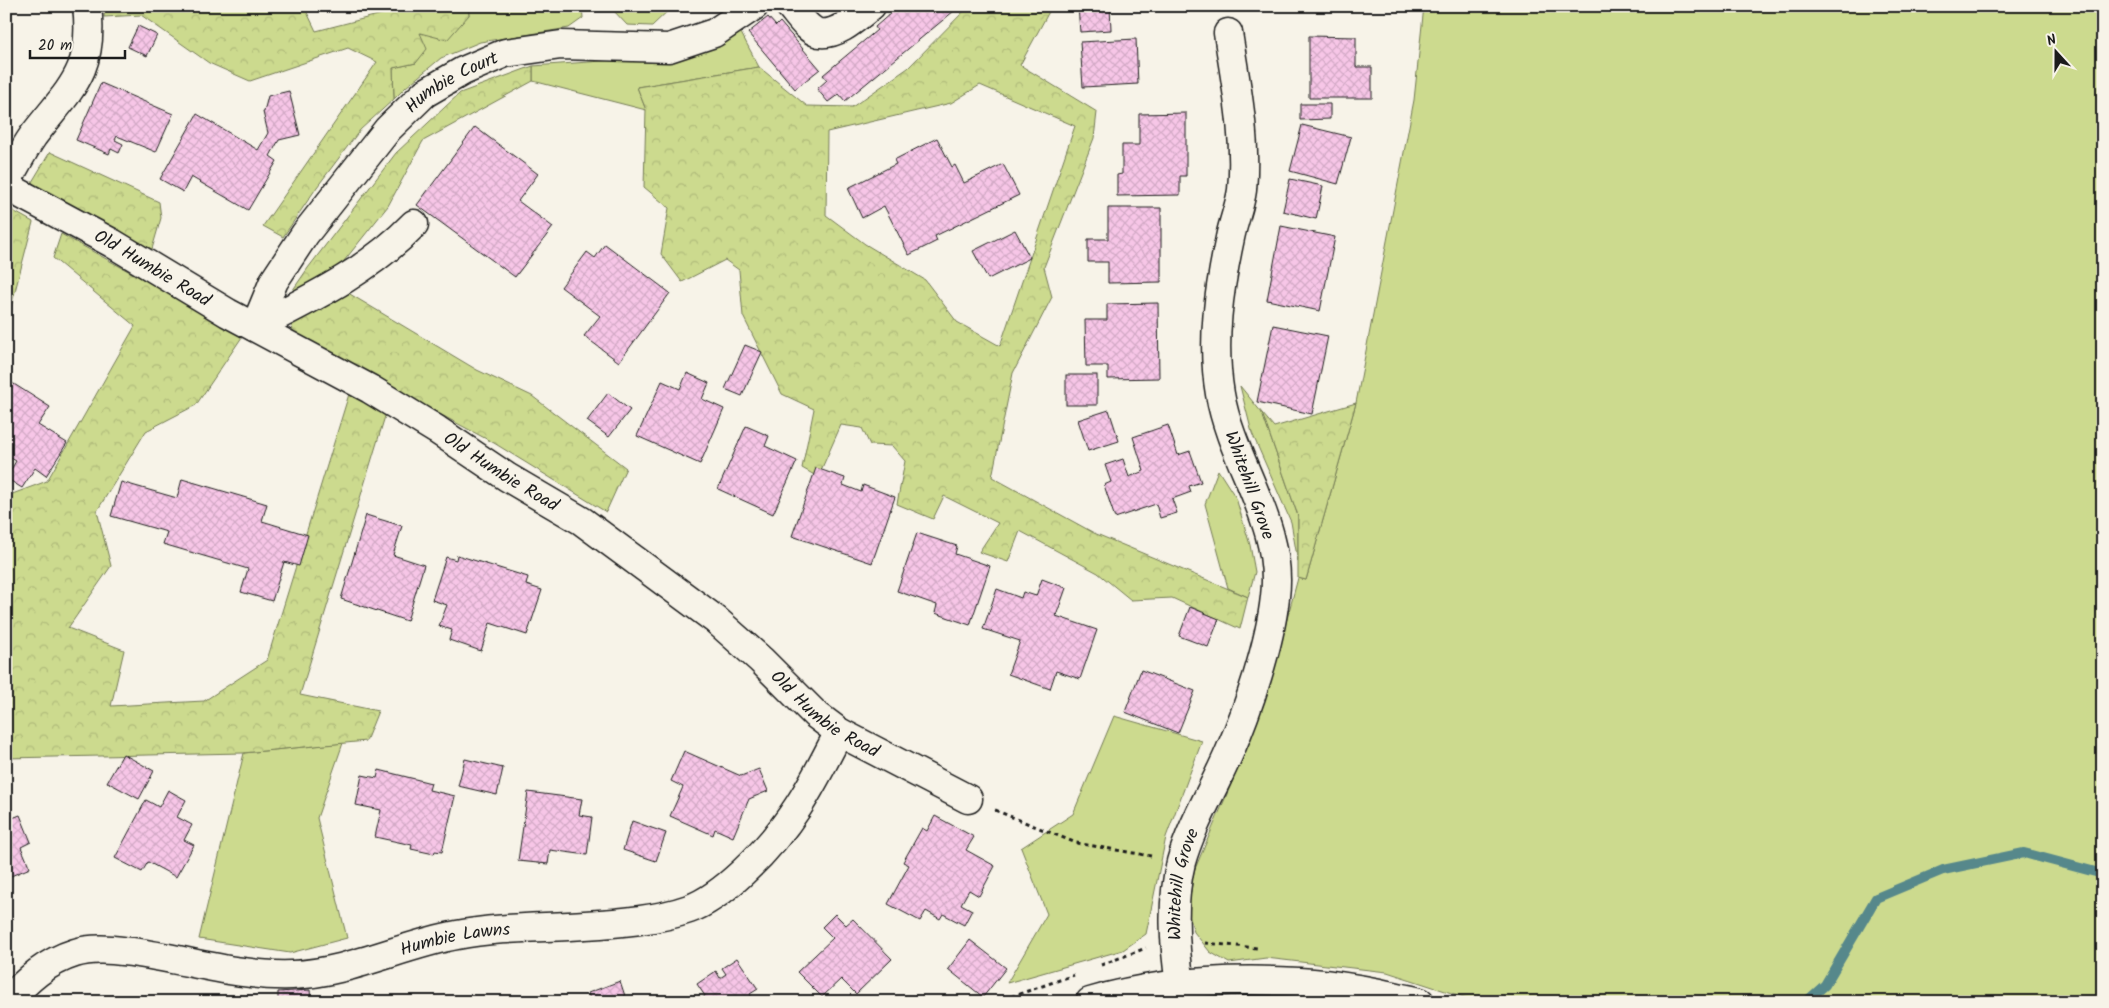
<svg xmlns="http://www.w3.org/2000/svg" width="2109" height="1008" viewBox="0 0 2109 1008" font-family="Kalam,sans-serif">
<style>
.green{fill:#ccda8e;stroke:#747b55}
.forest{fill:url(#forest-crowns);stroke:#747b55;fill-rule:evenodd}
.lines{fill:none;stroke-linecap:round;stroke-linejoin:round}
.stream{stroke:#57888b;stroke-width:10}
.building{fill:url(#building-cross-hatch);stroke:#1c1c1c}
.minor-casing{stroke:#1c1c1c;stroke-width:31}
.path{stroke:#1c1c1c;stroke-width:3;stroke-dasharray:4 4;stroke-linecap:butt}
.minor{stroke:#f7f3e8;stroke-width:28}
.labels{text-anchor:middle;stroke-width:5;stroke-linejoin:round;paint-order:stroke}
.street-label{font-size:18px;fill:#1c1c1c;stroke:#f7f3e8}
</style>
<defs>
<pattern id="forest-crowns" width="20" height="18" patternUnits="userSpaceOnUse" patternTransform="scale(1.25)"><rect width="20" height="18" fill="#ccda8e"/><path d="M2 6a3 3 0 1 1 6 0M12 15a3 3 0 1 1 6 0" fill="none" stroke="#afba7a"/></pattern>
<pattern id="building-cross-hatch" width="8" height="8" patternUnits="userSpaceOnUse" patternTransform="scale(1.25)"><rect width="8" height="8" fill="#f7c6e7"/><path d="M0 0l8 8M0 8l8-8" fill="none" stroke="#d3aac6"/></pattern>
</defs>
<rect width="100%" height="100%" fill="#f7f3e8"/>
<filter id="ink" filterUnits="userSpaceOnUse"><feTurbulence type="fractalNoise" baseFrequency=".02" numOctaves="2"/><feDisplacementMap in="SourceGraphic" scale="10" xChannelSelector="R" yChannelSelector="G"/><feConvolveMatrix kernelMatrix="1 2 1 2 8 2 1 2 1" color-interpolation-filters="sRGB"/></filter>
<g filter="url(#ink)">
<g class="green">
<polygon points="468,6 582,6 583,18 569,28 480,42 441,58 406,87 394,99 393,68 416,63 419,33 469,15"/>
<polygon points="613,6 673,6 652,26 627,25 613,10"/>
<polygon points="1424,6 2103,6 2103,1002 1479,1002 1387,972 1266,958 1229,963 1210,952 1194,932 1188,912 1194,871 1242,759 1277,656 1298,578 1306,580 1356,403 1414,100"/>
<polygon points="740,31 759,67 637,87 646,110 533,81 533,66 630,59"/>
<polygon points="1240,386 1262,413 1298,516 1298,562 1291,522 1252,433"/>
<polygon points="1218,470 1236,498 1250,545 1255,572 1248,597 1228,588 1205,504"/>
<polygon points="1114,716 1202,741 1166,837 1146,934 1123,950 1007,983 1047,914 1021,848 1073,814"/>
<polygon points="343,743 317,818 347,938 290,953 199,939 244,753"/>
</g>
<g class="forest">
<polygon points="105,6 304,6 316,31 413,6 468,6 469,15 447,40 420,33 427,49 416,63 393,68 394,99 360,130 317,187 283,237 263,226 377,62 348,48 250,81 209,63 141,15 104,17"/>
<path d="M 969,6 L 1052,6 L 1020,65 L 1097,112 L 1094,138 L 1044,267 L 1052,297 L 1013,373 L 992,477 L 1094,533 L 1248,597 L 1240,629 L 1172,598 L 1131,600 L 1098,573 L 1020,531 L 1008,562 L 979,552 L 998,523 L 944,496 L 933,519 L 897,504 L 905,461 L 892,446 L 870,445 L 862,428 L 841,425 L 818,477 L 802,468 L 814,409 L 782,394 L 743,316 L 739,270 L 725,260 L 682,282 L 661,254 L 669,208 L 644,187 L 646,110 L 637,87 L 759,67 L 807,106 L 852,107 L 908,68 ZM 980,85 L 1075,126 L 1000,346 L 957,322 L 925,280 L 865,244 L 826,215 L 827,132 L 951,103 Z"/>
<polygon points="533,66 533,81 423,141 388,206 328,281 477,370 532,396 626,468 606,512 494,443 359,371 293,331 286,300 308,268 396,153 460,93"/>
<polygon points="50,152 159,202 161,218 152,249 39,195 32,182"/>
<polygon points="6,207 33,222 6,326"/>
<polygon points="61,234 170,294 242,337 196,405 146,431 97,511 111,566 68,628 124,650 111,706 204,701 267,660 349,394 386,413 300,695 378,711 366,741 243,753 6,758 7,496 47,481 135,326 53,258"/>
<polygon points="1356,403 1306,580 1298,578 1298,516 1262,413 1274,427"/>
</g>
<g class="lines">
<g class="stream">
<polyline points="1806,1002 1825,985 1876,898 1943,870 2024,853 2103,874"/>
<polyline points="2100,1002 2103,996"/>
</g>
</g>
<g class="building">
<polygon points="899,6 960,6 845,101 839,94 828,102 817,89 827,80 823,75 877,30 875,27"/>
<polygon points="1078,6 1110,6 1111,30 1080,32"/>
<polygon points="768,17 776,26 780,22 820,69 795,89 748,33"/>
<polygon points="138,26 157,35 147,56 128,47"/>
<polygon points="1309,36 1356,37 1356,67 1372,67 1372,98 1309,98"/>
<polygon points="1136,39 1138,84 1083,87 1080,42"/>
<polygon points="101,83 173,114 156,152 117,136 115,140 123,144 119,153 111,149 109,154 76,140"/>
<polygon points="289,91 300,135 279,140 270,156 277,161 248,210 191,177 183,192 160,179 197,114 258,150 268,133 263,112 264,112 268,96"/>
<polygon points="1300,104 1330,104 1330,119 1300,120"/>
<polygon points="1186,113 1186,176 1180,176 1180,195 1117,196 1117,175 1122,174 1122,145 1139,145 1139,114"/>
<polygon points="1302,125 1351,137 1338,184 1290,171"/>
<polygon points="475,127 538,174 518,201 553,227 515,277 417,205"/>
<polygon points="937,138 952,167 955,165 964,183 1003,164 1019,195 935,236 937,241 909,255 884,206 862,218 848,188 896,164 894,160"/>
<polygon points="1290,179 1323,186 1316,219 1283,211"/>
<polygon points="1108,208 1161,208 1161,282 1108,283 1108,262 1088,262 1088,239 1108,239"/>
<polygon points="1281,226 1335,237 1320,311 1267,300"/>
<polygon points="1015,230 1030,258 988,279 973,251"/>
<polygon points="605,244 670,293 619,362 584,336 600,316 561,287 587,252 595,258"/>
<polygon points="1158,303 1159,378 1108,379 1108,366 1086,366 1085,320 1107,320 1107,304"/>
<polygon points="1273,325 1328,336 1312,414 1257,402"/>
<polygon points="745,345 762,352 742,396 725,389"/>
<polygon points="687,373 709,383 702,399 724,409 700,464 637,436 662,381 680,389"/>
<rect x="1066" y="375" width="31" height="30"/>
<polygon points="6,379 50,407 38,425 67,443 46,476 35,468 22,488 6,478 16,461 6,455"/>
<polygon points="608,393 630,410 609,437 587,421"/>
<polygon points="1109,410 1119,441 1088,451 1078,420"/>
<polygon points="1168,425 1178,455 1190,451 1201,482 1189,486 1191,492 1172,499 1177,513 1160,518 1156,504 1115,518 1104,485 1111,482 1105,465 1123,459 1129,477 1144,471 1133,437"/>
<polygon points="746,426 769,436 765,446 797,461 773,514 718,489"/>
<polygon points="816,468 845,478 843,485 861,492 863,485 895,497 872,563 792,536"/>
<polygon points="182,479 267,504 262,521 308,535 299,566 284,562 272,601 241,592 248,569 163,544 167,532 111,516 121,482 177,498"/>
<polygon points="366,515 402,526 393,555 424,565 407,621 341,599"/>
<polygon points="917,533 957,546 955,554 990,566 970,625 935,613 937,605 897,591"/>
<polygon points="457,555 528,577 526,585 542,590 527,635 490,623 481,651 449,640 452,630 439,626 447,605 432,600 446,557 456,560"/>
<polygon points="1042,579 1066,588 1056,616 1097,630 1080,679 1056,671 1050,689 1008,674 1020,641 983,629 997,589 1021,598 1023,592 1036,596"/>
<polygon points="1190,607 1219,619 1208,647 1179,636"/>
<polygon points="1141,670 1195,691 1178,733 1125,712"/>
<polygon points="684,751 741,776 759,769 768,791 749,799 733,837 715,829 713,835 670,816 683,787 671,781"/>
<polygon points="123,754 154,771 139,799 107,782"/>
<polygon points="465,759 503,768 497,795 458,786"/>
<polygon points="379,770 431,783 429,790 455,796 442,852 435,851 434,854 411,849 412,845 375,837 381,810 356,805 362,775 377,778"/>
<polygon points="168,790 186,800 177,817 192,825 184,840 194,845 176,877 148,862 142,872 115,858 146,800 159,807"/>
<polygon points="528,792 582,799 579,815 592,817 587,855 550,850 548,864 518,861"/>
<polygon points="6,810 10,819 20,815 31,842 21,847 30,868 6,878"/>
<polygon points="935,816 974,837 966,850 995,866 979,896 969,890 961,904 972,910 964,925 943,914 940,919 926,911 920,921 888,904 909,865 903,862 922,828 927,831"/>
<polygon points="632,821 666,833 656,861 623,850"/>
<polygon points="835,914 846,925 853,919 892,959 856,994 841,979 822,997 797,972 833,938 822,927"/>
<polygon points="970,940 1006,968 983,997 948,969"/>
<polygon points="737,958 758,989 750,994 754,1002 697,1002 705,996 697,984 716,971 720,978 726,974 722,968"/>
<polygon points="620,981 627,1002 591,1002 588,993"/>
<polygon points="310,990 311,1002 278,1002 278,992"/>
</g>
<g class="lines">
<g class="minor-casing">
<g id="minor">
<path d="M 790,6 C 798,15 807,30 819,33 C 838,36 858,16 871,6"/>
<path d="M 6,183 C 15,167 23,150 33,136 C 70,88 95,72 87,6"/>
<path id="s1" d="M 6,186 L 112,243 L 228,313 L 370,389 L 437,430 L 507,477 L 582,521 L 716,620 L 761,660 L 815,714 L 839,732 L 968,799"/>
<path id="s2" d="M 255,327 L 274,281 L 305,234 L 388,129 L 425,93 L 463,71 L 505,53 L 561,45 L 669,48 L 714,33 L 754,6"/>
<path d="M 255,327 C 312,298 369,271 414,224"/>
<path id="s3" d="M 1180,984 C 1174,944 1171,902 1181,862 C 1191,826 1214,788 1229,753 C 1248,710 1270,644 1275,597 C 1284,523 1232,464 1220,394 C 1211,342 1219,289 1230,238 C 1233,222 1240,206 1242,190 C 1247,137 1236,85 1228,33"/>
<path id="s4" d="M 7,1002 C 27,980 46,962 75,953 C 93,947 114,950 132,952 C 185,959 238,977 292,975 C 349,973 402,945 457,935 C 499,927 543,928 585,925 C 618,923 658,920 689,909 C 709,902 727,887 743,872 C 790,828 811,788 839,732"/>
<path d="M 1090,1002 C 1156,982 1230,978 1299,982 C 1339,984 1380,993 1420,1002"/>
</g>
</g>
<g class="path">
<polyline points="995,810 1076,843 1151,856"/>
<polyline points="1205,943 1258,948"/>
<polyline points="1101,965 1146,948"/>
<polyline points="996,1002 1074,975"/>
</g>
<use href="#minor" class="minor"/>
</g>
</g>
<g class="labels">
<g class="street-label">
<text dy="6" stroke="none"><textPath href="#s2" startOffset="320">Humbie Court</textPath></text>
<text dy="6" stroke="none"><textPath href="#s1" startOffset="168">Old Humbie Road</textPath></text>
<text dy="6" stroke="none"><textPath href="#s1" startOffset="572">Old Humbie Road</textPath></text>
<text transform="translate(1250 485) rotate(70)" y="6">Whitehill Grove</text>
<text dy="6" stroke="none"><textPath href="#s1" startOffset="978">Old Humbie Road</textPath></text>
<text dy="6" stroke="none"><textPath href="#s3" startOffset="101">Whitehill Grove</textPath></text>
<text dy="6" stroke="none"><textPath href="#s4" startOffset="472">Humbie Lawns</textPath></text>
</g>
</g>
<rect width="2109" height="1008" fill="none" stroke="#f7f3e8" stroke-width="25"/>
<rect x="12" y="12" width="2084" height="983" fill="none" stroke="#1c1c1c" stroke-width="2" filter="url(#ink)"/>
<g transform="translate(2056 52) rotate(339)" stroke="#f7f3e8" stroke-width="4" paint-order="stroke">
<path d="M0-4L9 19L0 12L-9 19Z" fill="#1c1c1c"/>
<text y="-8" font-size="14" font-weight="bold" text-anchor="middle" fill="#1c1c1c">N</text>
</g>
<path d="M30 50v8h95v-8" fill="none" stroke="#1c1c1c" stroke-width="2.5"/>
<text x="38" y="50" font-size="15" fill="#1c1c1c" stroke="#f7f3e8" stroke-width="4" paint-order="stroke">20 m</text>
</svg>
